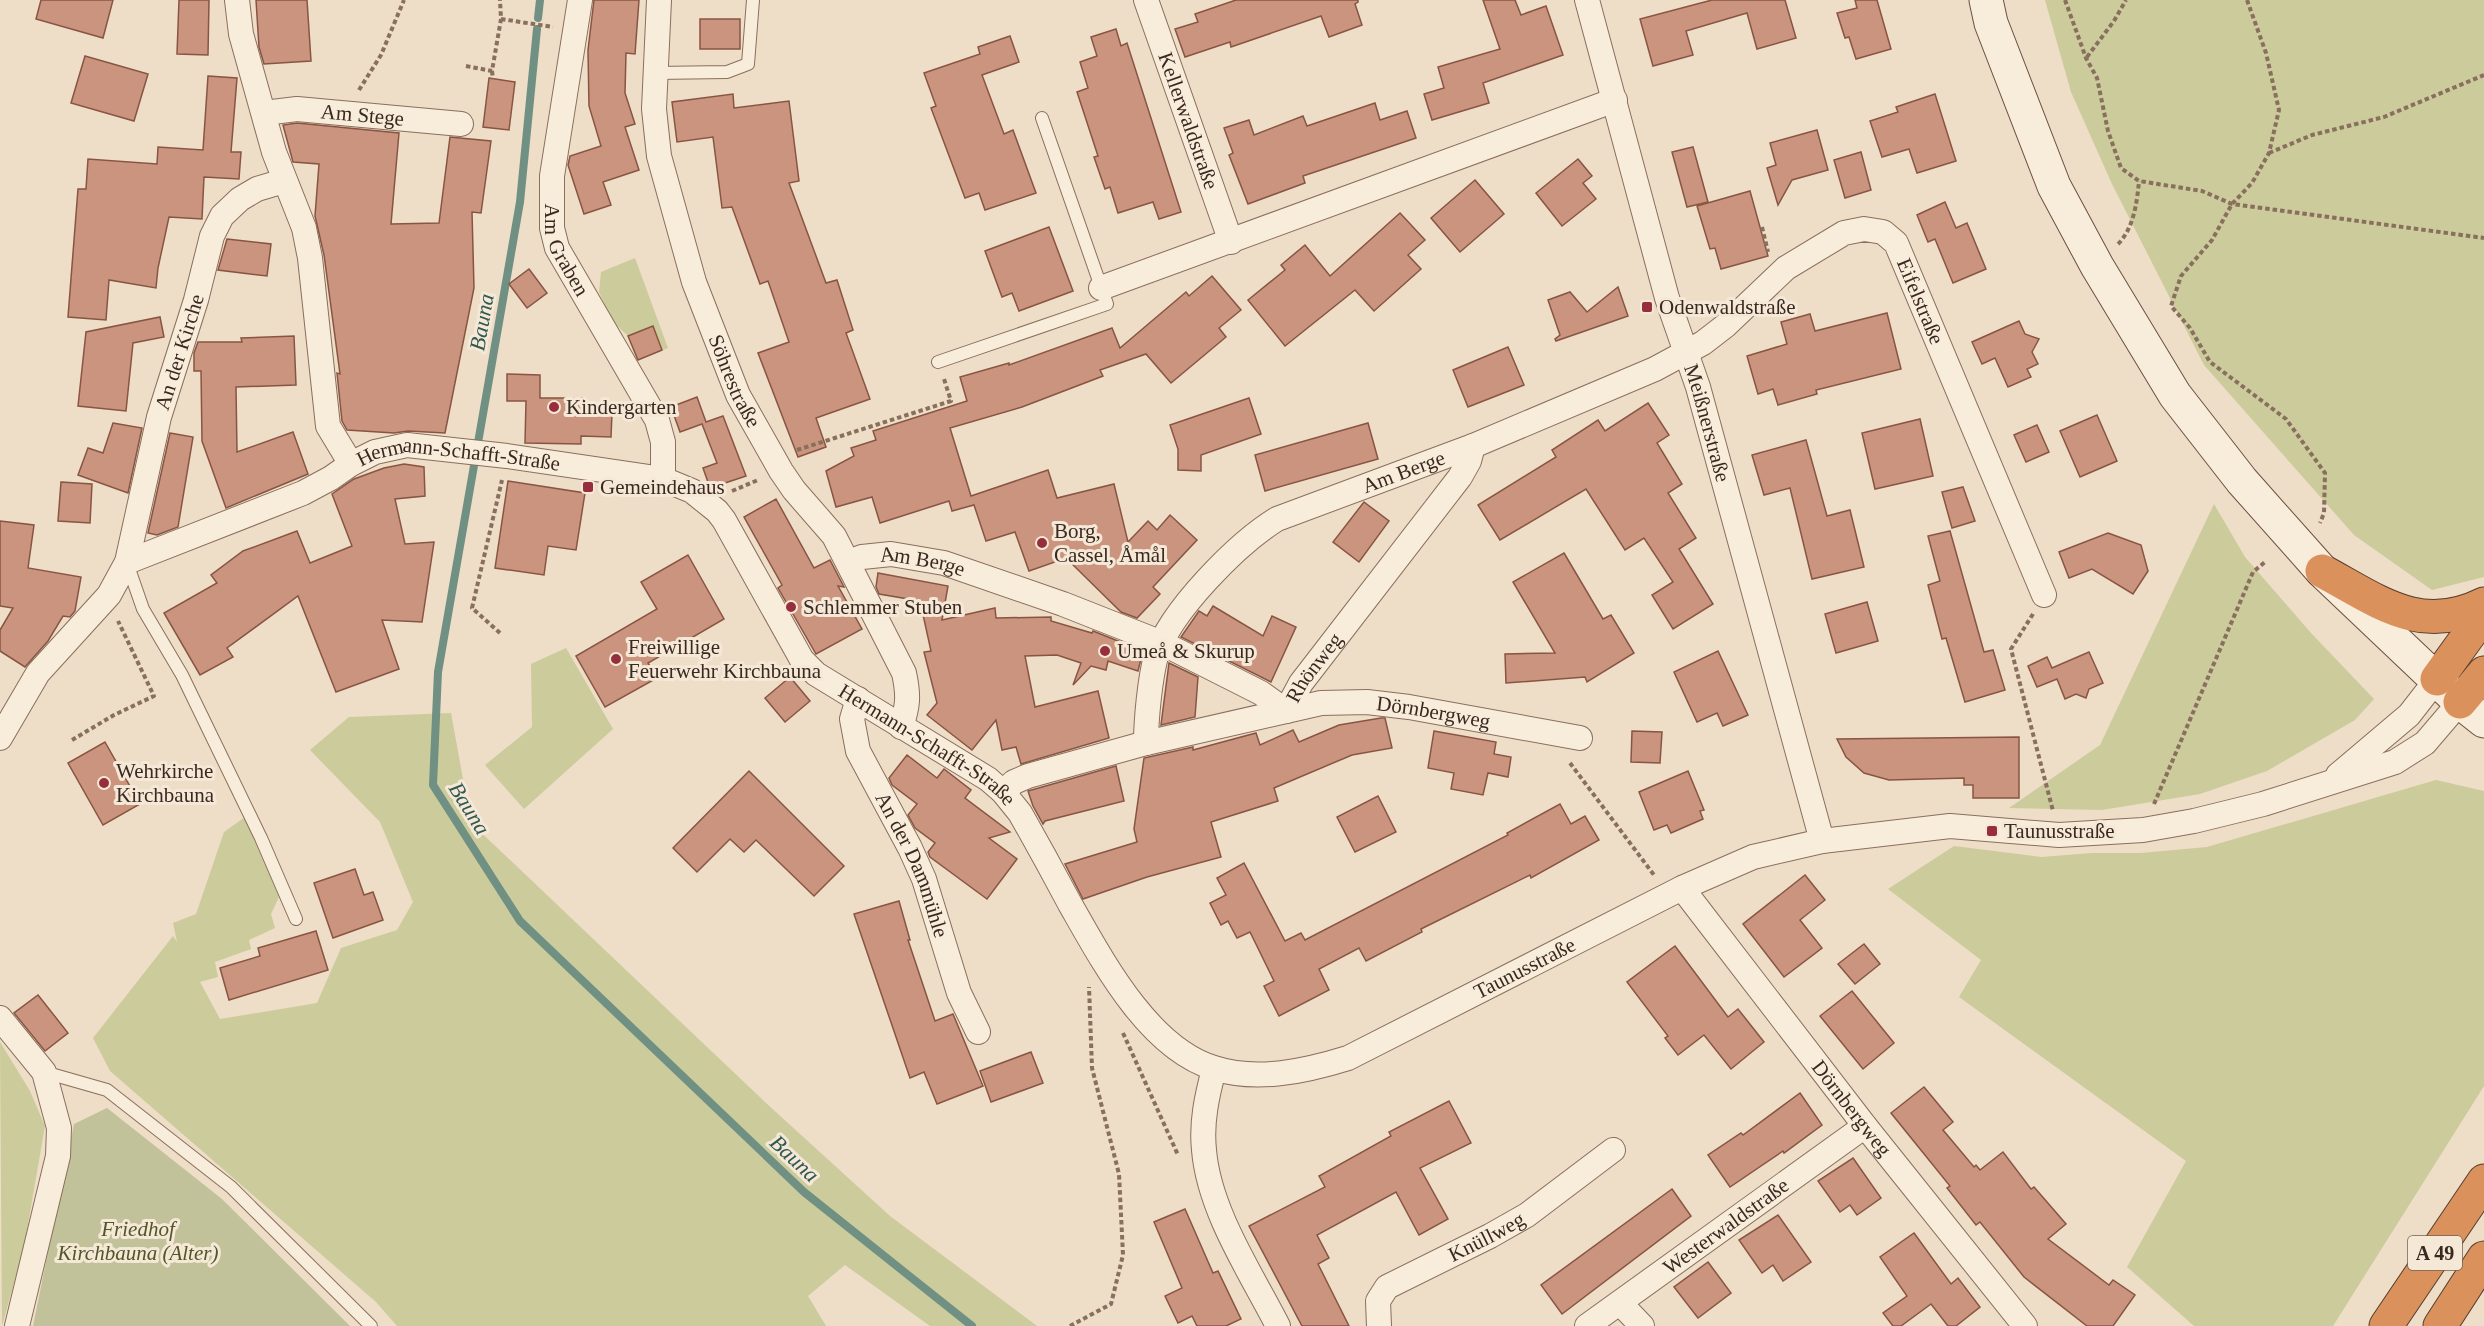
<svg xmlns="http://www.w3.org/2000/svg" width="2484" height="1326" viewBox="0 0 2484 1326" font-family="'Times New Roman',serif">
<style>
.green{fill:#cccb9b}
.cemetery{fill:#c1c19a}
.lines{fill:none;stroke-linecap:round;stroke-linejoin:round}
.stream{stroke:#6f9083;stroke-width:8}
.building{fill:#cb947e;stroke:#885543;stroke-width:1.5}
.service-casing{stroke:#896f5d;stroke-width:14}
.minor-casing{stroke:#896f5d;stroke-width:26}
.secondary-casing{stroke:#6b5040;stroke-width:35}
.motorway-casing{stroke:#573e31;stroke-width:35}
.path{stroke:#896f5d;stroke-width:4;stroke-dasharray:4.5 3;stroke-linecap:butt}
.service{stroke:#f8ecdb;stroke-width:12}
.minor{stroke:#f8ecdb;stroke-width:24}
.secondary{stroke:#f8ecdb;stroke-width:33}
.motorway{stroke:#da915b;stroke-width:33}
.poi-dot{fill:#972e3c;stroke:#f5e8d7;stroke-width:2}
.labels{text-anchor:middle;stroke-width:6;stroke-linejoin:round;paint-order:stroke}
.shield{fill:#f5e8d7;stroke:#726257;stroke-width:1.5}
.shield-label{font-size:20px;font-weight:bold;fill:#3a2920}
.street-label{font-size:21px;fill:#3a2920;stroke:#f5e8d7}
.poi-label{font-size:21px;fill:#3a2920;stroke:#f5e8d7;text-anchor:start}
.park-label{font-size:21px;font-style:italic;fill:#505627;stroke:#f5e8d7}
.water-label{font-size:22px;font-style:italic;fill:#305951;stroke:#f5e8d7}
</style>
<rect width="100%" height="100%" fill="#eeddc7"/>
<g class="green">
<polygon points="2045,0 2484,0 2484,577 2432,590 2354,535 2204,365 2112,184 2071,92"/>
<polygon points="635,258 668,348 637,360 627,335 613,322 599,292 601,272"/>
<polygon points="2214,504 2245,557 2311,633 2374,699 2355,720 2267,771 2200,794 2102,810 2009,808 2100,745"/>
<polygon points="566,648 613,729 524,809 485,765 532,727 531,664"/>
<polygon points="451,713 471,823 766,1103 890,1216 1037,1326 930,1326 845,1265 808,1296 826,1326 397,1326 376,1302 110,1071 93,1038 173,936 177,942 173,923 196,914 224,832 245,817 279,897 271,914 275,928 249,940 251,949 215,962 218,977 200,982 220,1019 317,1003 341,948 397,930 413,902 380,822 310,750 349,717"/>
<polygon points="2436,780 2484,791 2484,1086 2333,1326 2194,1326 2127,1267 2186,1161 1959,997 1981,960 1888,889 1954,846 2041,857 2092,853 2141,853 2207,847"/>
<polygon points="0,1042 30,1091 45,1126 24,1247 2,1326"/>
</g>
<polygon class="cemetery" points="107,1108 222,1199 350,1326 33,1326 74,1124"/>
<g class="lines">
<g class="stream">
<polyline points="538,18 540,0"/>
<polyline points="537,29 520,202 438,672 433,785 520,921 804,1192 972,1326"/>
</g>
</g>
<g class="building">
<polygon points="41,0 113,0 103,38 36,19"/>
<polygon points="179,0 209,0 208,55 177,54"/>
<polygon points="256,0 307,0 311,61 264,64 259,47"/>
<polygon points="594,0 639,0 635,54 626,53 625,93 635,124 625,127 639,170 603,182 611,205 584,214 568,165 570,156 601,146 589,106 588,50"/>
<polygon points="1236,0 1358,0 1358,2 1355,4 1362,25 1329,37 1321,16 1231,47 1230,42 1185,57 1175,29 1198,22 1195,14"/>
<polygon points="1483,0 1515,0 1521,15 1546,6 1563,55 1483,83 1489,103 1432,120 1424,94 1444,88 1438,67 1500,49"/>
<polygon points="1712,0 1785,0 1796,38 1757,49 1747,13 1686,31 1693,55 1653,66 1640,19"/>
<polygon points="1855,0 1877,0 1891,49 1856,59 1849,37 1845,38 1837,13 1857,8"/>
<rect x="700" y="19" width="40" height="30"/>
<polygon points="1116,29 1121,46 1127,43 1181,212 1159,219 1153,202 1118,213 1110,187 1105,189 1094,157 1098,156 1077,92 1088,88 1080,62 1097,56 1091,37"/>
<polygon points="1010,36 1019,62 982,75 1004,134 1013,130 1036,193 985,210 979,193 965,198 931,108 936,106 924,73 980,54 978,47"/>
<polygon points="85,56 148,74 134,121 71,103"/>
<polygon points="208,76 237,78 231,152 241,152 239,179 204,177 202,219 169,217 158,268 156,288 109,280 106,320 68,317 78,189 86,189 88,159 157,164 158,147 203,150"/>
<polygon points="489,78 515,82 509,130 483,127"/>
<polygon points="733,94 734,108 789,101 799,181 789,183 826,283 837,280 853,330 846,333 870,399 816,418 826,447 798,457 758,353 789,342 768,281 760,284 732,207 722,208 713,137 677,142 672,102"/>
<polygon points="1935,94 1956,161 1917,173 1909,149 1882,157 1870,121 1898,112 1896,107"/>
<polygon points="1375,103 1380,120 1407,111 1416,138 1303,176 1305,183 1248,204 1229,155 1233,153 1224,128 1249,120 1254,135 1303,116 1307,126"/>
<polygon points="297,123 399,133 391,224 439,223 450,137 491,141 481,213 472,212 474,288 445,433 408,431 394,433 347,430 342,421 337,373 340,374 324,255 315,216 319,164 293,162 283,125"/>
<polygon points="1817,130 1828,170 1792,180 1778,205 1767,168 1776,165 1770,143"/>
<polygon points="1693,147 1708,202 1687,207 1672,152"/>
<polygon points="1861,152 1871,190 1845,198 1834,160"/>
<polygon points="1578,159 1592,176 1583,183 1596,199 1562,226 1536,193"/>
<polygon points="1475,180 1504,214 1460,252 1431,218"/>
<polygon points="1750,191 1768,256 1721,269 1715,248 1710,249 1697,206"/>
<polygon points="1945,202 1956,228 1967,223 1986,269 1953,283 1935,239 1928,242 1917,215"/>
<polygon points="1400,213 1425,240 1408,255 1421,269 1374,311 1355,290 1285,346 1248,300 1285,270 1281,265 1305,245 1330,276"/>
<polygon points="1049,227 1073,291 1019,311 1012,293 1002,297 985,251"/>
<polygon points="227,239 271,244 267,276 218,270"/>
<polygon points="529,269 547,293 527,308 509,284"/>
<polygon points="1212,276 1241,310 1219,328 1226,337 1171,383 1146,354 1100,370 1103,376 1022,407 950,428 971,496 1048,470 1057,498 1114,484 1128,542 1148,521 1157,530 1170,515 1197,540 1153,587 1160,594 1137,618 1121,612 1066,558 1029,571 1015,532 986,541 974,505 952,511 949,501 880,523 872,497 836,507 826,471 854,456 851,448 876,440 873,431 967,401 960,377 1009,363 1009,365 1112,328 1120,348 1186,292 1189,296"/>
<polygon points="1618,287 1628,316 1556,341 1555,339 1560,335 1548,300 1570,292 1587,312"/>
<polygon points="1887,313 1901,369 1816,390 1817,394 1778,405 1773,389 1758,394 1747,356 1787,344 1781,322 1810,314 1815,331"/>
<polygon points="160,317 164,337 133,343 126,411 78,406 86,332"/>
<polygon points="2019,321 2025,334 2039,339 2032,352 2038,364 2027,369 2031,377 2008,387 1995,358 1982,364 1972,342"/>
<polygon points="653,326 662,350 638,360 628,336"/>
<polygon points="294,336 296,385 236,387 237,452 293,432 308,474 226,508 202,441 201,371 194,371 194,353 198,342 242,342 241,338"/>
<polygon points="1508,347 1524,385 1468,407 1453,370"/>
<polygon points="507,374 540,375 540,398 583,398 583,412 612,413 611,437 581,436 581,444 525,443 526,401 507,401"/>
<polygon points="697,397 706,422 723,416 746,476 710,488 703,468 717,463 702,424 680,432 671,407"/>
<polygon points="1249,398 1261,434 1201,455 1201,471 1178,470 1178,449 1170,425"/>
<polygon points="1648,403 1669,435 1657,443 1682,484 1668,493 1696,538 1679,549 1713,604 1673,629 1652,595 1673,582 1644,538 1625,550 1586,489 1500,540 1478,505 1556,457 1552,450 1598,420 1605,431"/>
<polygon points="2097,415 2117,461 2080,477 2060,431"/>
<polygon points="1920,419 1933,476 1875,489 1862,433"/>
<polygon points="113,423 142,428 128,493 78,475 88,448 103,453"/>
<polygon points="1368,423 1378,459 1265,491 1255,455"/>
<polygon points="2037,425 2049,452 2026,462 2014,435"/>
<polygon points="170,433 193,437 178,527 157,535 148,533"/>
<polygon points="1806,440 1827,516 1850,510 1864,567 1812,579 1790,488 1764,495 1752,455"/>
<polygon points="404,464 424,467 425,496 395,499 405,544 434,542 422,622 382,620 399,669 336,692 298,596 227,648 233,657 200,675 164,613 217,583 211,575 243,551 297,531 310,563 352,546 332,494 354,479 384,468"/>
<polygon points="508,481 585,493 576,550 548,546 544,575 495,568"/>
<polygon points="61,482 92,484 90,523 58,521"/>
<polygon points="1963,487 1975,521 1952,528 1942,492"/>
<polygon points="776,499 814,568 830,560 844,587 838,586 862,629 816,654 778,588 782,585 744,517"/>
<polygon points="1364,502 1389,521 1359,562 1333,542"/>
<polygon points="0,521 34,525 28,568 81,577 75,611 70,617 63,616 48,641 25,667 0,651 0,630 13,608 0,606"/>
<polygon points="1950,531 1984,652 1993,650 2005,690 1965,702 1946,638 1942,639 1928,585 1940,581 1928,536"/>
<polygon points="2108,533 2141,545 2148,571 2133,594 2092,569 2069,578 2059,552"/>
<polygon points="1564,553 1603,619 1611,615 1634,653 1587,682 1585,677 1506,683 1505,654 1555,653 1513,582"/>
<polygon points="688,555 724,619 648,663 657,678 605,707 576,656 657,609 641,582"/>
<polygon points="878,573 948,586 942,620 995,608 996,618 1051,617 1051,621 1092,633 1093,631 1143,651 1138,671 1108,661 1106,670 1091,666 1073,685 1081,663 1057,655 1025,656 1035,707 1098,691 1109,738 1021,764 1016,747 1002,750 996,720 972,750 927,715 937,703 924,652 931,651 920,601 879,594 876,587"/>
<polygon points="1867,602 1878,641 1836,653 1825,614"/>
<polygon points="1213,606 1263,636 1272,616 1296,627 1271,682 1181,637 1199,611 1207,616"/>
<polygon points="1718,651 1748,715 1723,726 1717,713 1697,722 1674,672"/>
<polygon points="2089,652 2103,683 2089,689 2086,698 2076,694 2065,699 2057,679 2037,687 2028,666 2047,657 2052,668"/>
<polygon points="1169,663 1198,677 1195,717 1161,725"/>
<polygon points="790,677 810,701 785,722 765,698"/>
<polygon points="1381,718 1385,718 1392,748 1352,755 1274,788 1278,801 1211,822 1221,857 1147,877 1083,899 1065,864 1137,842 1134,829 1144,758 1193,747 1193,750 1256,733 1260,745 1293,730 1299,742 1339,725"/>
<polygon points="1434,731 1496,742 1494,754 1511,757 1508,777 1488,773 1483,795 1451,789 1454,773 1428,768"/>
<polygon points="1632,731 1662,732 1660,763 1631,762"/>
<polygon points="2019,737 2019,798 1973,798 1973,785 1964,785 1964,778 1889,780 1864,773 1846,757 1837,739"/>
<polygon points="105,742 140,804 103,825 68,763"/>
<polygon points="907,755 937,778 944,769 971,790 965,798 1010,832 989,838 1017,859 987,899 930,857 928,852 935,843 915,828 908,815 917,804 892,785 889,778"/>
<polygon points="1116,766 1124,801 1045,821 1043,824 1033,806 1028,791"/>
<polygon points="749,771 844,866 814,896 756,840 744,852 730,839 697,872 673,848"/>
<polygon points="1688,771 1704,810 1700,811 1703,819 1671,833 1667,825 1654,830 1639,792"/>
<polygon points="1378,796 1396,832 1355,852 1337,817"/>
<polygon points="1560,804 1571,824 1585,816 1599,840 1531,878 1530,875 1421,929 1422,932 1366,961 1359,948 1319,969 1329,990 1279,1016 1264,986 1274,981 1250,932 1237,938 1228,921 1221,925 1210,903 1226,895 1217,878 1244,863 1285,941 1301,933 1305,940 1508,835 1507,833"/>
<polygon points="355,869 364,895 373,892 383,920 333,938 314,883"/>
<polygon points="1805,875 1825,900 1800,920 1822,948 1784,977 1743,924"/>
<polygon points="899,901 910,940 908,940 935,1021 953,1014 983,1086 937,1104 924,1072 910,1078 854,914"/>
<polygon points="316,931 328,970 229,1000 220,968 260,956 258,948"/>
<polygon points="1864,944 1880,964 1855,984 1838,964"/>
<polygon points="1675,946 1728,1017 1738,1009 1764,1042 1731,1069 1704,1035 1678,1055 1665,1038 1668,1036 1627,982"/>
<polygon points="1852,991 1894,1043 1863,1069 1820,1016"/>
<polygon points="38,995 68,1033 45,1051 14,1013"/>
<polygon points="1031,1052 1043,1083 991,1102 980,1071"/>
<polygon points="1924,1087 1953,1122 1943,1130 1974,1167 1976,1165 1980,1170 2003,1152 2031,1189 2034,1187 2066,1224 2048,1239 2109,1285 2113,1280 2135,1295 2113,1326 2087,1326 2024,1277 1980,1222 1976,1225 1947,1188 1950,1186 1891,1113"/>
<polygon points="1800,1093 1822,1125 1784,1153 1783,1151 1730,1187 1708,1155 1741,1133 1743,1135"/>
<polygon points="1449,1101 1471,1143 1420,1168 1448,1219 1419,1235 1396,1192 1317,1235 1329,1258 1318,1264 1349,1326 1302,1326 1249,1226 1325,1187 1319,1176 1391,1136 1389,1132"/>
<polygon points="1853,1158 1881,1198 1857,1215 1850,1205 1840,1212 1818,1181"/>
<polygon points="1672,1189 1691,1216 1562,1314 1541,1285"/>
<polygon points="1185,1209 1213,1273 1218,1271 1241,1319 1226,1326 1197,1326 1192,1316 1178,1323 1165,1296 1182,1288 1154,1222"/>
<polygon points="1778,1215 1811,1262 1783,1281 1773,1265 1762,1273 1739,1240"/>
<polygon points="1914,1233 1951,1284 1958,1278 1980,1307 1956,1326 1948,1326 1931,1304 1901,1326 1893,1326 1883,1313 1907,1296 1880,1257"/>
<polygon points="1708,1262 1731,1293 1698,1318 1674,1287"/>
</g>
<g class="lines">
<g class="service-casing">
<g id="service">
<polyline points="655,73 727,72 748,64 753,0"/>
<polyline points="938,362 1107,304 1042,118"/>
<polyline points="127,563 143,609 182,675 261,838 296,919"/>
<polyline points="44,1072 107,1090 231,1187 371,1326"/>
</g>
</g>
<g class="minor-casing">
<g id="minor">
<polyline points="237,0 241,34 274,152 304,228 310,258 328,426 351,464"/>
<path id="s1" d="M 580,0 L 552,176 L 552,228 L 557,248 L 657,420 L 663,442 L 663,479"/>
<path id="s2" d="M 659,0 L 654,109 L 659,156 L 694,282 L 738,395 L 781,471 L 794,490 L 834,536 L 904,673 C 909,696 908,706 901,727"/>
<path id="s3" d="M 1146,0 L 1231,242"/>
<path id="s4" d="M 1587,0 L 1667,298 L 1698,387 L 1822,841"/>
<path id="s5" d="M 264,113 L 297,109 L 461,124"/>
<polyline points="1101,288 1615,100"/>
<path id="s6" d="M 127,562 L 303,493 L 331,478 L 351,464 L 375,452 L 407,445 L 507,456 L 663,479 L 692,491 L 717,511 L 724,520 L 802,660 L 816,674 L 988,779 L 1003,792 L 1020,813 C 1037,843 1054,874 1070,904 C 1102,960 1148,1048 1214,1068 C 1257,1082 1306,1071 1348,1058 L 1682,888 L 1753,857 L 1822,841 L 1950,826 L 2059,835 L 2143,830 L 2194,821 L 2263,804 L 2395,762 L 2425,743 L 2460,702"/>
<path id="s7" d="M 849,562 L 862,557 L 891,554 L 944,563 L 1063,604 L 1162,643 L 1261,693 L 1286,711 L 1321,703 L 1367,702 L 1409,707 L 1580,738"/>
<path id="s8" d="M 858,699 L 852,719 L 858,751 L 910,848 L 924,879 L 959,993 L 978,1032"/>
<path id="s9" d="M 0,738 L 38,673 L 109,595 L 127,562 L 159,417 L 196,300 L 212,236 L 222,216 L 240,199 L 257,189 L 284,181"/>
<path id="s10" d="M 1146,743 C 1146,719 1150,679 1156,656 C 1170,611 1238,543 1277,519 L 1473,446 L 1655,369 L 1703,343 L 1725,326 L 1786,268 L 1844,233 L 1864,229 L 1883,232 L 1896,243 L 2044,595"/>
<polyline points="2338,775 2409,715 2437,679"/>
<path id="s11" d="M 1003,792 L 1014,782 L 1028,776 L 1146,743 L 1286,711 L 1301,683 L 1460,477 L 1469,461 L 1473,446"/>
<path id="s12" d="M 1682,888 L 1865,1126 L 2025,1326"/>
<polyline points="0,1018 44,1072 59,1128 58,1156 17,1326"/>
<path d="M 1214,1069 C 1207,1096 1201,1122 1204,1150 C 1209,1211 1251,1273 1278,1326"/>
<polyline points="1620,1303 1642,1326"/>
<path id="s13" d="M 1379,1326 L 1378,1301 L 1387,1287 L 1490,1236 L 1527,1215 L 1613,1150"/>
<path id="s14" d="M 1587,1326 L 1865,1126"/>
</g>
</g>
<g class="secondary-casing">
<polyline id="secondary" points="1986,0 1991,23 2054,186 2097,266 2175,395 2242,481 2322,571 2460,702 2484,721"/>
</g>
<g class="motorway-casing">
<g id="motorway">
<path d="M 2322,571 C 2378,601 2420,636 2484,604"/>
<polyline points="2437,679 2484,614"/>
<polyline points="2460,702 2484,673"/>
<polyline points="2386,1326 2484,1181"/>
<polyline points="2440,1326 2484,1258"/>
</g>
</g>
<g class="path">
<polyline points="2065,0 2086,58 2097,78 2108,131 2121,168 2139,181 2202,191 2232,204 2484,238"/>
<polyline points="2247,0 2266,53 2279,110 2269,153 2252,183 2232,204 2212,240 2181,276 2171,306 2190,328 2210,362 2286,419 2325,473 2324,513 2320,523"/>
<polyline points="501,19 553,27"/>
<polyline points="2087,57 2114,21 2126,0"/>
<polyline points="466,66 492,71 501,19 500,0"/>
<polyline points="492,71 493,79"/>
<polyline points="359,90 381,55 404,0"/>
<polyline points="2269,153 2312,135 2384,117 2484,75"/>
<polyline points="1762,227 1768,252"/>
<path d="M 2118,244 C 2134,228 2137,202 2139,181"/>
<polyline points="797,450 951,401 944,379"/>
<polyline points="732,491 758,480"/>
<polyline points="2033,614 2011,649 2053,811"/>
<polyline points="500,633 472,608 502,480"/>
<polyline points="72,740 114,715 154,696 118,621"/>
<polyline points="1570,763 1654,875"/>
<polyline points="2154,804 2253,572 2265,562"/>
<polyline points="1123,1033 1178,1155"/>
<polyline points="1070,1326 1111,1304 1123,1255 1119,1174 1092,1068 1089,987"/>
</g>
<use href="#service" class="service"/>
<use href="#minor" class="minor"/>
<use href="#secondary" class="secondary"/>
<use href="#motorway" class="motorway"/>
</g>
<g class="poi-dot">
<rect x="1641" y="301" width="12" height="12" rx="3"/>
<circle cx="554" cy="407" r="6"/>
<rect x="582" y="481" width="12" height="12" rx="3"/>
<circle cx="1042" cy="543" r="6"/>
<circle cx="791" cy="607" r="6"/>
<circle cx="1105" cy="651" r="6"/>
<circle cx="616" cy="659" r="6"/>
<circle cx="104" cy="783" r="6"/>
<rect x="1986" y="825" width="12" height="12" rx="3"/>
</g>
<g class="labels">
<rect class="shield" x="2408" y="1236" width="54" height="34" rx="4.5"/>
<g class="shield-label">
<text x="2435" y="1260">A 49</text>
</g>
<g class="street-label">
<text dy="7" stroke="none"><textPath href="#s5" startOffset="99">Am Stege</textPath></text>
<text dy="7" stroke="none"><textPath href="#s3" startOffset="128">Kellerwaldstraße</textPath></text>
<text dy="7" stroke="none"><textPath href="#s1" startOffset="255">Am Graben</textPath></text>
<text dy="7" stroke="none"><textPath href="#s10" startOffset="1034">Eifelstraße</textPath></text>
<text dy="7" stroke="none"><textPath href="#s9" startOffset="435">An der Kirche</textPath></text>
<text dy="7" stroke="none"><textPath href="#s2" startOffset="394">Söhrestraße</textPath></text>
<text dy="7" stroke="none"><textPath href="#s4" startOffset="440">Meißnerstraße</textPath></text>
<text dy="7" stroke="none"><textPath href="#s6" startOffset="356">Hermann-Schafft-Straße</textPath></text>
<text dy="7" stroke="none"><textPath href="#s10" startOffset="408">Am Berge</textPath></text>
<text dy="7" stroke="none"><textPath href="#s7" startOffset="75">Am Berge</textPath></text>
<text dy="7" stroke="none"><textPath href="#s11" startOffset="348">Rhönweg</textPath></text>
<text dy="7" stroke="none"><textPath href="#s7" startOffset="620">Dörnbergweg</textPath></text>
<text dy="7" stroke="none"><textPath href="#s6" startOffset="950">Hermann-Schafft-Straße</textPath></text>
<text dy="7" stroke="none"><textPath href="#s8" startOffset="180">An der Dammühle</textPath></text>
<text dy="7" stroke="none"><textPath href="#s6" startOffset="1728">Taunusstraße</textPath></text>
<text dy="7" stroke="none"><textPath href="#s12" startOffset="278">Dörnbergweg</textPath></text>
<text dy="7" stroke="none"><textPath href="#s14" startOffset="171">Westerwaldstraße</textPath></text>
<text dy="7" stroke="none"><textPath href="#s13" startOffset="153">Knüllweg</textPath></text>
</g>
<g class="poi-label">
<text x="1659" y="314">Odenwaldstraße</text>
<text x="566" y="414">Kindergarten</text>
<text x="600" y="494">Gemeindehaus</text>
<text x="1054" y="538">Borg,<tspan x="1054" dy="24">Cassel, Åmål</tspan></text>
<text x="803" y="614">Schlemmer Stuben</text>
<text x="628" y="654">Freiwillige<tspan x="628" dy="24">Feuerwehr Kirchbauna</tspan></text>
<text x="1117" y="658">Umeå &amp; Skurup</text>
<text x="116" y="778">Wehrkirche<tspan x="116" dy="24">Kirchbauna</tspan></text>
<text x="2004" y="838">Taunusstraße</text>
</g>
<g class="park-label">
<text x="138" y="1236">Friedhof<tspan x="138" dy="24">Kirchbauna (Alter)</tspan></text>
</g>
<g class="water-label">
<text transform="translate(481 322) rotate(-80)" y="8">Bauna</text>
<text transform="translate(470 808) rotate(58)" y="8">Bauna</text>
<text transform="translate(795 1158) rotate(43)" y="8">Bauna</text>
</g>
</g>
</svg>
